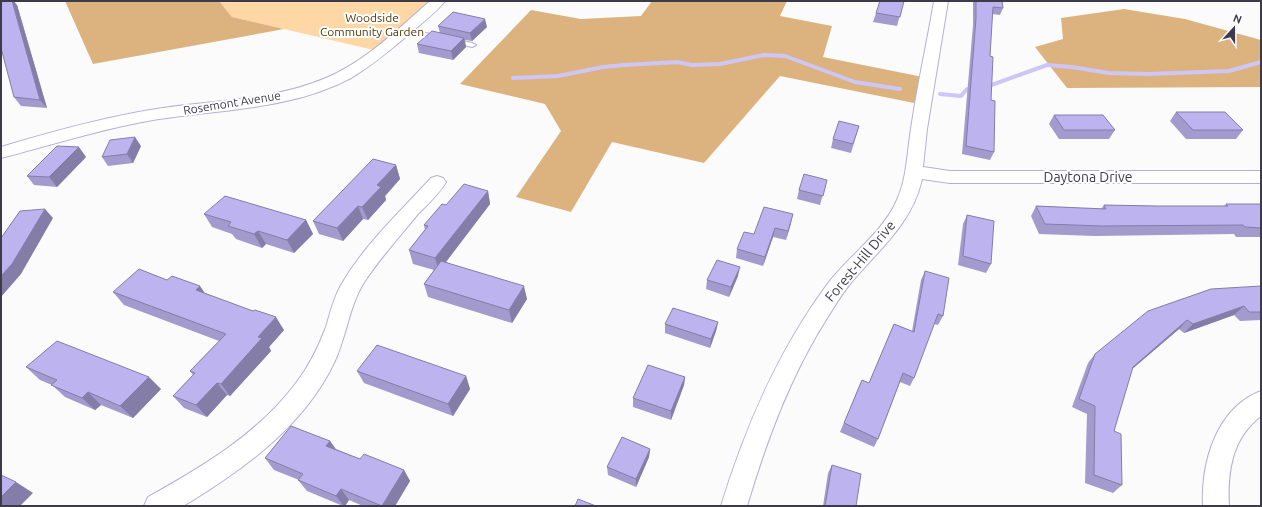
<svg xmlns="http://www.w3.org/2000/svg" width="1262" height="507" viewBox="0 0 1262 507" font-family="Ubuntu,sans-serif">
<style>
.green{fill:#fed7a5}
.forest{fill:#dcb37e}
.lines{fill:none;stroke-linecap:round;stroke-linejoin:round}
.stream{stroke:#cdc6f7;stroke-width:4}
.lane-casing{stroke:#b5b0d3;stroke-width:2}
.street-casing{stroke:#b5b0d3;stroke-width:2}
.lane{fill:#fff;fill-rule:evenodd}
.street{fill:#fff;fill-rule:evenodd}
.wall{fill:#a39ace}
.shaded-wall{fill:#847da7}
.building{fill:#bdb3ef;stroke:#847da7}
.labels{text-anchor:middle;stroke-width:4;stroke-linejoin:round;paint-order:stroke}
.far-park-label{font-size:12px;fill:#503509;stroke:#fff}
.far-street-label{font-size:12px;fill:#3d3b49;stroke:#fff}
.street-label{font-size:14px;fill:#3d3b49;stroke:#fff}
</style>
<rect width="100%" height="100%" fill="#fbfbfb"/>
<polygon class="green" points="219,1 438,1 378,51 232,17"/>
<g class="forest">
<polygon points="65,1 219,1 232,17 284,29 93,64"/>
<polygon points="652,1 787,1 780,16 832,26 823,57 928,78 924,105 780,76 704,163 612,142 571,212 516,197 561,131 545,104 460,84 531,10 581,19 641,16"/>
<polygon points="1124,9 1185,19 1261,40 1261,87 1067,88 1035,47 1063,39 1061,18"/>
</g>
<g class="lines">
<g class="stream">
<polyline points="513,78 558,76 603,67 624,65 677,62 692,65 720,64 764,55 785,56 855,82 900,89"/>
<polyline points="986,87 1047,65 1072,67 1109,73 1149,74 1229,71 1261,62"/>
<polyline points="940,94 961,96 967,89 974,89"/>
</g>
<g class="lane-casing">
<polygon id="lane" points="403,28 472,43 476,45 472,47 401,31 401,29"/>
</g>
<g class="street-casing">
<g id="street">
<path d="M 430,1 L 445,1 C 436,13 418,26 407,36 C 389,51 371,66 351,78 C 287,112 211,109 142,122 C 94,131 48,146 1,158 L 1,147 C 54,131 108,116 163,108 C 218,100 274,100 326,78 C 366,61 398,29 430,1 Z"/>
<path d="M 934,1 L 948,1 L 927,129 L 923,167 L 950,171 L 1261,171 L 1261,183 L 950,183 L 922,179 C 913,221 882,247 855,278 C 845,289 837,302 829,315 C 791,374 767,439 747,506 L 721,506 C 745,428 777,353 826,286 C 847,257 883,233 897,200 C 907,178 907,153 911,129 C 917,86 927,44 934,1 Z"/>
<path d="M 437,176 L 443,178 L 446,182 C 439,194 428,204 418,214 C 400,236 381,257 365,281 C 349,305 347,336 334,363 C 304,425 247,467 190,502 L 183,506 L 144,506 L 148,497 C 202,467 258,434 296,383 C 309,366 318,348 326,327 C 330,314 333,300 340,287 C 363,246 399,213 431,178 Z"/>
<path d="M 1261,391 L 1261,416 C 1232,438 1227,472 1229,506 L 1203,506 C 1201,463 1216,408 1261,391 Z"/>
</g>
</g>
<use href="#lane" class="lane"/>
<use href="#street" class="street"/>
</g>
<g class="wall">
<polygon points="904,1 897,26 873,22 876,13"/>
<polygon points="973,1 1002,1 1003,8 1000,15 992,14 990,56 991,100 994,152 990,160 962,154 973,25"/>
<polygon points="17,5 47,108 21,106 14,97"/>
<polygon points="438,26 487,27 472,41 465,40 466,47 453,60 419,53 417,44 440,33"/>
<polygon points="1176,112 1243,130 1236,139 1186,139 1170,121"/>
<polygon points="1054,115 1115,130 1109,139 1059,139 1049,124"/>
<polygon points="859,126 851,153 831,148 833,139"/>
<polygon points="141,146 133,163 108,166 102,157"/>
<polygon points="86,157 57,187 34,185 27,176"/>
<polygon points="396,165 400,179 385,196 386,200 368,220 363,219 343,241 319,234 313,221"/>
<polygon points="827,180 820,205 797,199 799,190"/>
<polygon points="488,191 490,204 446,262 527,299 512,323 428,297 424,284 434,270 413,264 409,250 425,230 424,225 446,205"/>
<polygon points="1226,204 1261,204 1261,237 1236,237 1234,234 1095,236 1039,234 1031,216 1036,206 1101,209 1104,205 1157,206 1224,206"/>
<polygon points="764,207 791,223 786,240 773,237 763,266 736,258 737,249 754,234"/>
<polygon points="204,214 306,220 313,234 294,253 266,244 262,248 236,239 232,234 212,227"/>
<polygon points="967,215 991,264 986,273 958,265 963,224"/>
<polygon points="925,271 943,316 938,325 934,324 914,378 910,386 900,382 878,439 874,447 840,432 862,380 869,383 894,324 912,331 921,280"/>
<polygon points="738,276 729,297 706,289 707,280"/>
<polygon points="1261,286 1261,320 1240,321 1234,315 1184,333 1179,329 1132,369 1114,431 1122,485 1113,493 1085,483 1087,414 1072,407 1088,363 1095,354"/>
<polygon points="113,292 205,293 284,330 269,347 271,351 230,396 227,395 207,417 184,408 173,396 193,375 190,371 219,341 124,305"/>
<polygon points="718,322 716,331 710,348 665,333 665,324"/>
<polygon points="26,367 161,389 133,418 101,405 95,410 65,397 52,385 40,380"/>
<polygon points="357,371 466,376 470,389 453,416 364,383"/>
<polygon points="685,377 684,385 671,420 633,407 633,398"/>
<polygon points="330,441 336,449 360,459 404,470 410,481 395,506 363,506 349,500 345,506 343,506 307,491 298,480 299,480 274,470 265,458"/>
<polygon points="650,449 649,457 636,487 608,475 607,467"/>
<polygon points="832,465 856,506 823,506 828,473"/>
</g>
<g class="shaded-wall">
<polygon points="12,1 14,1 17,5 47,108 40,100"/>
<polygon points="485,19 487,27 472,41 470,33"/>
<polygon points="464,38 466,47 453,60 451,51"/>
<polygon points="135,137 141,146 133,163 127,154"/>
<polygon points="79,147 86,157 57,187 49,177"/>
<polygon points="396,165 400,179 385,196 386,200 368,220 362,207 377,185"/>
<polygon points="488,191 490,204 439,271 435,258"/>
<polygon points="358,206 363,219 343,241 337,228"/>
<polygon points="45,209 53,218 21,274 1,297 1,276"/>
<polygon points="793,214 791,223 786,240 788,231"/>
<polygon points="306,220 313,234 294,253 287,240"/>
<polygon points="775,228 773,237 763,266 765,257"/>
<polygon points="258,231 266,244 262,248 254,234"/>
<polygon points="740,267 738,276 729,297 731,287"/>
<polygon points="200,286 209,299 196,290"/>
<polygon points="524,286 527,299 512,323 509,310"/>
<polygon points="1244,306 1234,315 1184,333 1193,324"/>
<polygon points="276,317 284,330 269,347 271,351 230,396 221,384 258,337"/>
<polygon points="1187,320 1179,329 1124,376 1133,367"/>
<polygon points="718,322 716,331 710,348 711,339"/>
<polygon points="466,376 470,389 453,416 448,404"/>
<polygon points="149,377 161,389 133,418 120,406"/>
<polygon points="685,377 684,385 671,420 671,411"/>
<polygon points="217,383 227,395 207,417 196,405"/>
<polygon points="88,392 101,405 95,410 82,398"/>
<polygon points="330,441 338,453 326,446"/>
<polygon points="650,449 649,457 636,487 636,479"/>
<polygon points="404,470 410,481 395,506 382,506"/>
<polygon points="16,482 33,493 20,506 1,506 1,497"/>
<polygon points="341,489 349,500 345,506 344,506 336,496"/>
</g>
<g class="building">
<polygon points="1,1 12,1 40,100 14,97 1,48"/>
<polygon points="880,1 904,1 900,17 876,13"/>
<polygon points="976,1 1002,1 1003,8 993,7 990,56 993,57 991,100 995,101 994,152 966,146 976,18"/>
<polygon points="453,12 485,19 470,33 438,26"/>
<polygon points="432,31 464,38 451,51 417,44"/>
<polygon points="1176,112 1225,112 1243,130 1193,130"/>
<polygon points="1054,115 1103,115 1115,130 1064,130"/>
<polygon points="839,121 859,126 853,144 833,139"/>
<polygon points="135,137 127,154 102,157 110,140"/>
<polygon points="57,146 79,147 49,177 27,176"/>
<polygon points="373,159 396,165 377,185 381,187 362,207 358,206 337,228 313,221"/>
<polygon points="804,174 827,180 823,196 799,190"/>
<polygon points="464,184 488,191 435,258 409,250 428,226 424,225 442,204 446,205"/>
<polygon points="225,196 306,220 287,240 258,231 254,234 228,226 231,222 204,214"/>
<polygon points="1226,204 1261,204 1261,228 1245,227 1243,225 1102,226 1045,224 1036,206 1106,209 1104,205 1157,206 1228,206"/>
<polygon points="764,207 793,214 788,231 775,228 765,257 737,249 744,232 754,234"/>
<polygon points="45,209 12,264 1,276 1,238 20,211"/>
<polygon points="967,215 994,221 991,264 963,256"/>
<polygon points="717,260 740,267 731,287 707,280"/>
<polygon points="441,261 524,286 509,310 424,284"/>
<polygon points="139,269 167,280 172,276 200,286 196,290 253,311 255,310 276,317 258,337 262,338 221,384 217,383 196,405 173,396 195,373 190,371 226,334 113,292"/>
<polygon points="925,271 949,278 943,316 938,314 914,378 903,373 878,439 844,423 862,380 869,383 894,324 914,332"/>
<polygon points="1261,286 1261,312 1249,312 1244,306 1193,324 1187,320 1133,367 1114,431 1121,434 1122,485 1094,475 1095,406 1079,399 1095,354 1148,311 1211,289"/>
<polygon points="673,308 718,322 711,339 665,324"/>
<polygon points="57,341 149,377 120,406 88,392 82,398 51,385 57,380 26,367"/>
<polygon points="377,345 466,376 448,404 357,371"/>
<polygon points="648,365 685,377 671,411 633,398"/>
<polygon points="291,426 330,441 326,446 360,459 364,454 404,470 382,506 341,489 336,496 298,480 303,474 265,458"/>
<polygon points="622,437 650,449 636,479 607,467"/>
<polygon points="832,465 861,474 856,506 825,506"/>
<polygon points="1,475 16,482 1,497"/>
<polygon points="578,499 596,506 575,506"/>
</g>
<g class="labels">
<g class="far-park-label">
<text x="372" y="22">Woodside<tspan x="372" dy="14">Community Garden</tspan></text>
</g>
<g class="far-street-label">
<text transform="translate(232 103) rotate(-9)" y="4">Rosemont Avenue</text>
</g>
<g class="street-label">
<text x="1088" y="182">Daytona Drive</text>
<text transform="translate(860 261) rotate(-50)" y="5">Forest-Hill Drive</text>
</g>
</g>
<rect width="1262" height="507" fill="none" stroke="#3d3b49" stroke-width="4"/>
<g transform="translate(1234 28) rotate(21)" stroke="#ffffff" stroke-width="3" paint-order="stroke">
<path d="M0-3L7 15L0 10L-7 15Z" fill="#3d3b49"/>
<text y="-6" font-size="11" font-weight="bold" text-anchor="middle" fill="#3d3b49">N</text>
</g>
</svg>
